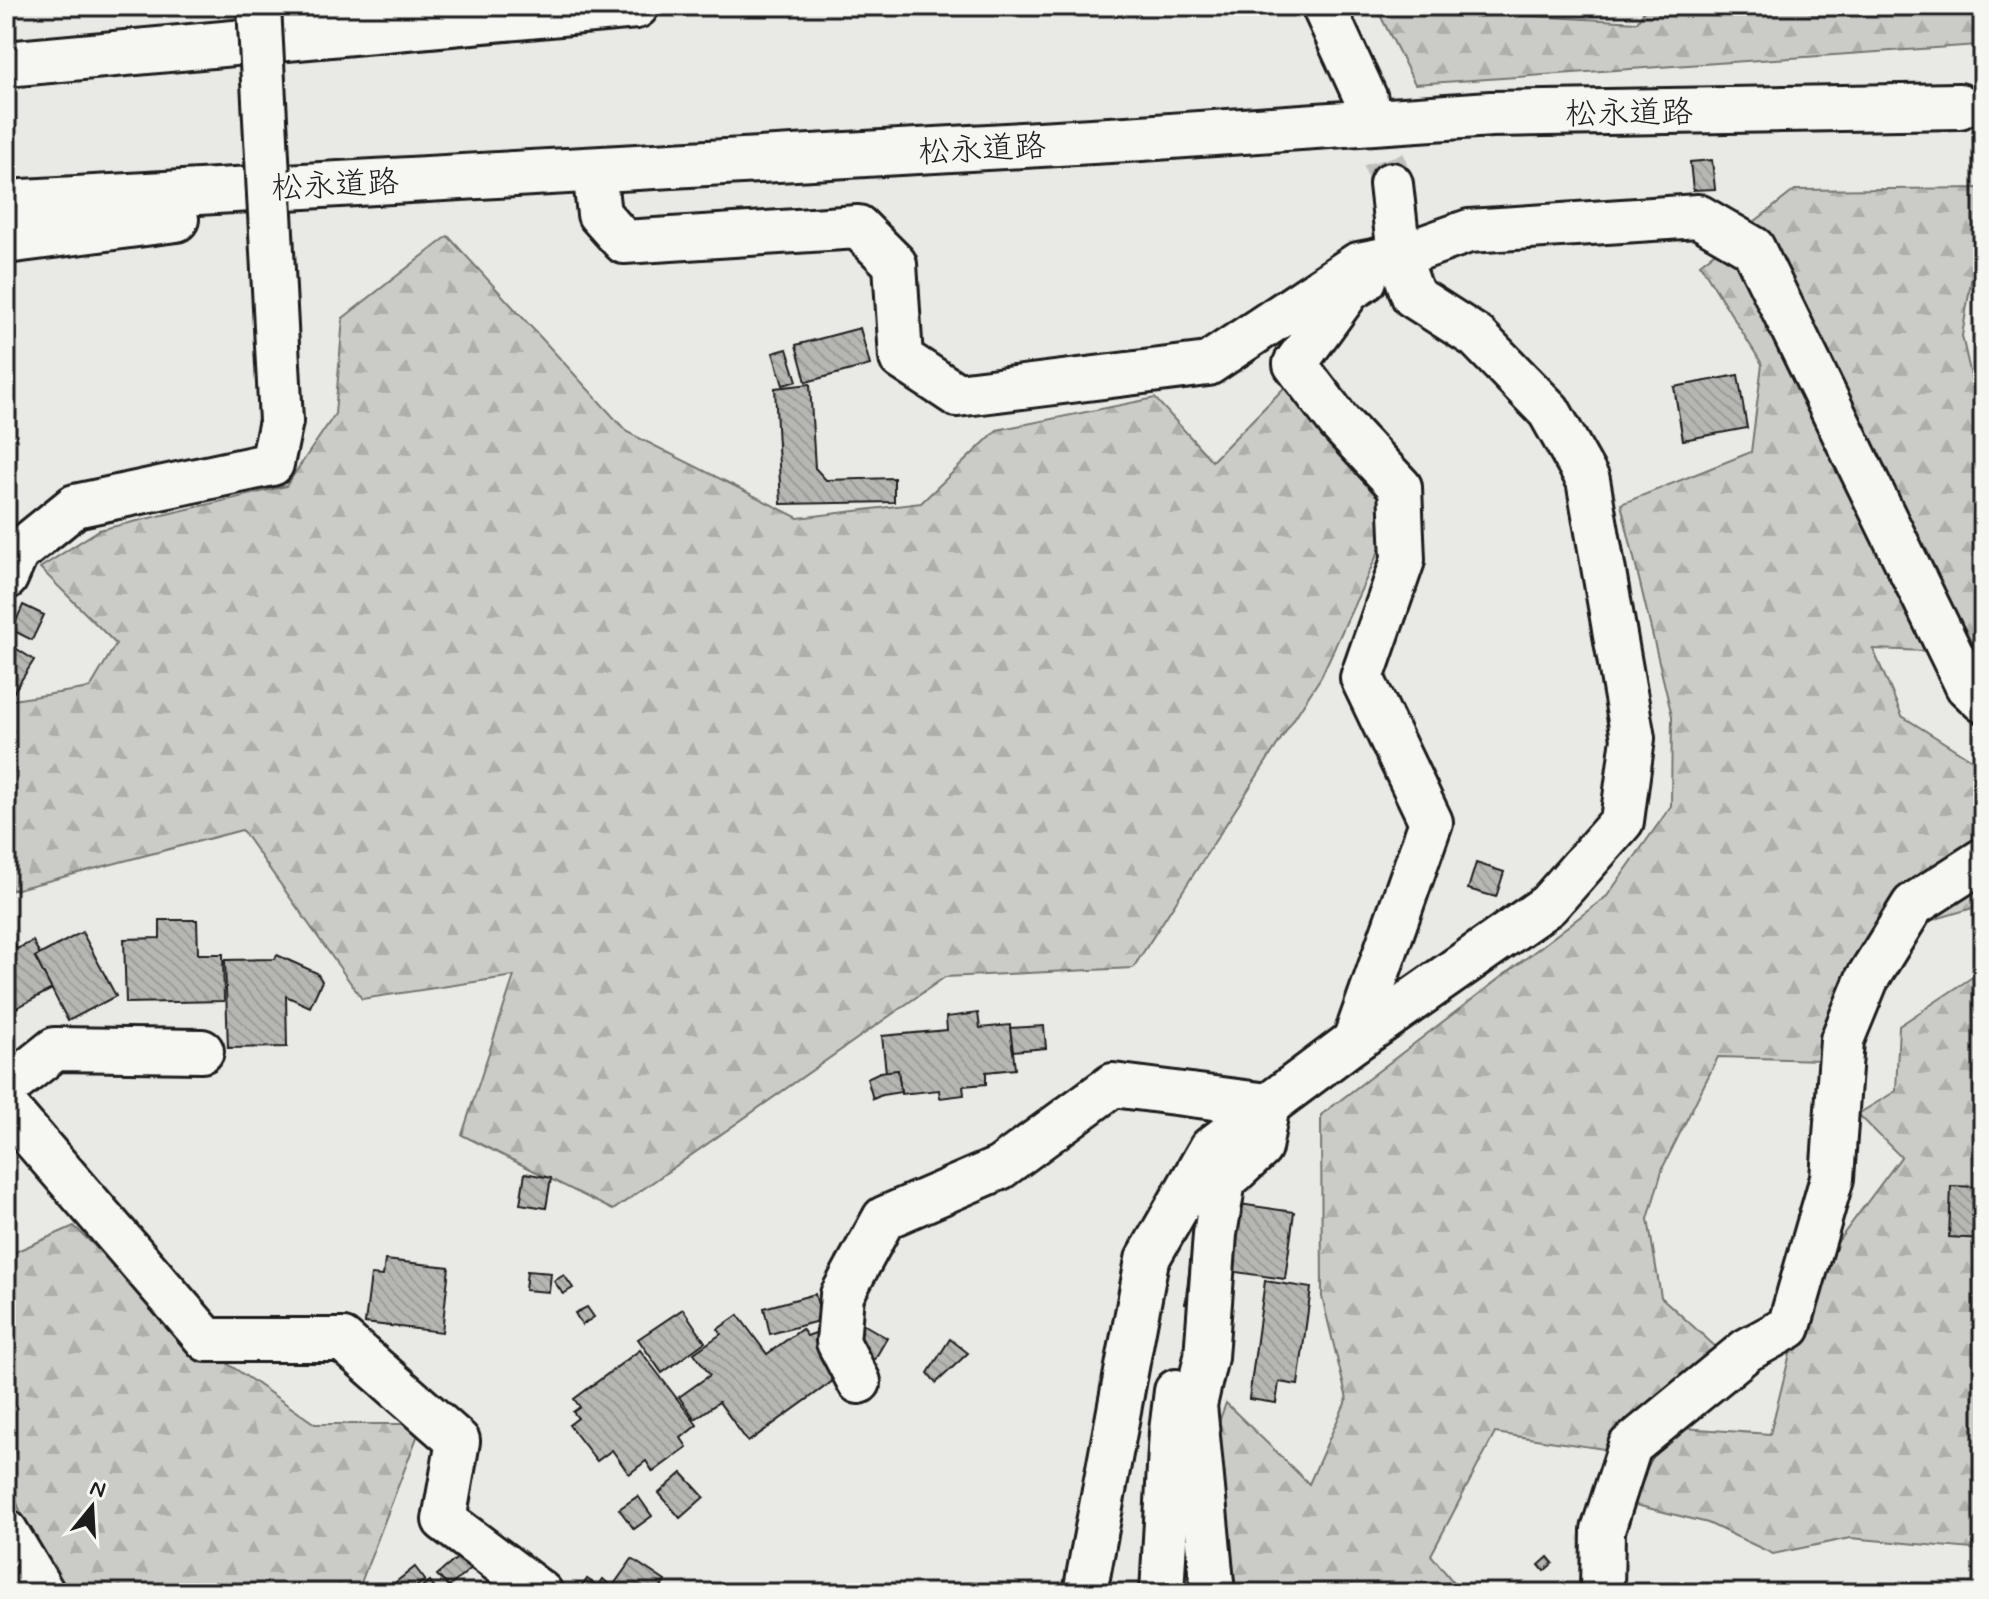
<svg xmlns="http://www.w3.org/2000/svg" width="1989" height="1599" viewBox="0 0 1989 1599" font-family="Mynerve,'Klee One',sans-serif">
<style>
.forest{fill:url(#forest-firs);stroke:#747472;stroke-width:2}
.building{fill:url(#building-back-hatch);stroke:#1c1c1c;stroke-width:2}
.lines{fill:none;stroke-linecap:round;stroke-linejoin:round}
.street-tunnel{stroke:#c0c0bd;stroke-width:42;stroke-dasharray:42 21;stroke-linecap:butt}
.street-casing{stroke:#1c1c1c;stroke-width:48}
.highway-casing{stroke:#1c1c1c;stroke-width:50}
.street{stroke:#f6f6f2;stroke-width:42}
.highway{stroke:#f6f6f2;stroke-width:44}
.street-bridge-casing{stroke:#1c1c1c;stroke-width:48;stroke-linecap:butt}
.street-bridge{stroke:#f6f6f2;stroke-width:42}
.labels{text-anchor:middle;stroke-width:6;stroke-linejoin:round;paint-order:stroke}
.street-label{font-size:32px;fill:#1c1c1c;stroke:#f6f6f2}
</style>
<defs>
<pattern id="forest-firs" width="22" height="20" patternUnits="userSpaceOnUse" patternTransform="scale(2)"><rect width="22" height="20" fill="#cbcbc7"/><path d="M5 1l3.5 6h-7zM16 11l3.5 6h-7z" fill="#aeaeaa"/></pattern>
<pattern id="building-back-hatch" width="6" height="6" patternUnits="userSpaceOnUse" patternTransform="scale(2)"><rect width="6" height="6" fill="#b6b6b3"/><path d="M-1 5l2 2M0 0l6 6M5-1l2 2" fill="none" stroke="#9c9c99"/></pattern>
</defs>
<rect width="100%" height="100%" fill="#e9e9e5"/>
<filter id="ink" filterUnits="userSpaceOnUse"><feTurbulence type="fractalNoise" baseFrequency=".0125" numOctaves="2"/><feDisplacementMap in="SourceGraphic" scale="16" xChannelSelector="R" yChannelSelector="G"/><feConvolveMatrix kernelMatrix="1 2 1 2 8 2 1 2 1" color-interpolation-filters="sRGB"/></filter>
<g filter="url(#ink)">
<g class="forest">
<polygon points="1647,6 1983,6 1983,128 1978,45 1415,84 1376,7 1637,22"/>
<polygon points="1983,188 1983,208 1962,336 1983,429 1983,653 1873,649 1902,716 1983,767 1983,905 1915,925 1821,1060 1718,1057 1663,1167 1648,1219 1661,1297 1718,1349 1604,1449 1495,1433 1431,1555 1462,1593 1179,1593 1190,1499 1226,1403 1309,1484 1347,1399 1322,1297 1321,1115 1607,896 1671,806 1672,716 1621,504 1751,452 1762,364 1700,264 1795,190"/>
<polygon points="448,236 627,432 798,518 921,503 997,430 1155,398 1212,461 1284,388 1374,473 1390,527 1321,677 1133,968 945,977 613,1210 462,1135 514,976 362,999 242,830 6,892 6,701 90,688 116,644 40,568 99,530 286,486 335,414 343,318"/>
<polygon points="1983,970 1983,1315 1980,1321 1983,1326 1983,1550 1850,1538 1773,1554 1708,1523 1628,1503 1669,1427 1770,1434 1794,1338 1836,1244 1901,1157 1858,1114 1896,1091 1899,1026"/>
<polygon points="74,1226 185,1334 315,1424 422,1424 357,1593 64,1593 48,1575 6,1478 6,1256"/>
</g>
<g class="building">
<polygon points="1712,160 1715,189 1693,190 1690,162"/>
<polygon points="860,328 870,365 806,382 796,345"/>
<polygon points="787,349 797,381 783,385 773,353"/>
<polygon points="1738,375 1747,428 1683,440 1674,387"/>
<polygon points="810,384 815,468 826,480 894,478 894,502 781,504 775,388"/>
<polygon points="23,605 44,615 32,640 12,630"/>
<polygon points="6,642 34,660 13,693 6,688"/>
<polygon points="1476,863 1504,872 1496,897 1468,889"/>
<polygon points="160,920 197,920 198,954 223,954 224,1001 126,1003 124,939 160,938"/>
<polygon points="6,928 17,949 33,941 40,955 35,957 52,989 11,1011 8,1005 6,1006"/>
<polygon points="82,932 116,996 68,1021 35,957"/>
<polygon points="277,955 317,973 322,981 310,1007 286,996 287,1047 228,1048 225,960 275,959"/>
<polygon points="978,1013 980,1028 1010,1025 1015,1069 986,1072 986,1084 963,1086 964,1095 940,1098 939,1090 901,1094 898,1070 886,1072 882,1036 947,1030 946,1017"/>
<polygon points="1044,1026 1046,1048 1013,1051 1010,1028"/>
<polygon points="898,1070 901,1092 882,1095 873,1099 867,1078 880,1072"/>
<polygon points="525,1173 551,1178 546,1208 520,1204"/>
<polygon points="1951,1186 1983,1187 1982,1239 1949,1237"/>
<polygon points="1239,1204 1294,1212 1285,1279 1229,1271"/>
<polygon points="1191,1257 1202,1258 1196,1305 1185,1304"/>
<polygon points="385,1260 449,1267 442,1332 365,1323 371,1275 383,1276"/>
<polygon points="527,1271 551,1273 549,1292 525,1290"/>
<polygon points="564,1275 573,1288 563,1294 554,1281"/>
<polygon points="1265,1281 1311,1288 1298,1385 1279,1382 1276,1403 1249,1399"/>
<polygon points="815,1294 822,1320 770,1334 764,1308"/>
<polygon points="587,1307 594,1317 582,1325 575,1313"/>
<polygon points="683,1309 705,1342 662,1373 638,1339"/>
<polygon points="738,1315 767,1354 802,1329 807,1336 826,1329 837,1378 748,1442 719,1402 695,1419 679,1397 710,1375 694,1353 721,1334 718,1329"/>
<polygon points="863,1324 887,1338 872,1364 848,1350"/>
<polygon points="950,1339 968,1353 936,1383 928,1373"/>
<polygon points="640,1350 697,1425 681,1438 687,1447 653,1472 646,1461 629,1474 612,1450 597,1461 569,1425 578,1418 573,1412 580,1407 574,1399"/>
<polygon points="682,1473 704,1497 680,1518 659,1493"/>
<polygon points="638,1496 652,1516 634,1529 619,1509"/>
<polygon points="463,1553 474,1566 449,1587 437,1575"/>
<polygon points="1548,1557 1553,1563 1544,1571 1539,1565"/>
<polygon points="632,1559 665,1581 657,1593 578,1593 587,1579 598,1586 603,1579 612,1587"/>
<polygon points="415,1567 425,1580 408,1593 382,1593"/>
<polygon points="430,1581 438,1593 413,1593"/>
</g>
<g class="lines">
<polyline class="street-tunnel" points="1366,99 1391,184"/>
<g class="street-casing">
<g id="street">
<polyline points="1325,10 1366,99"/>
<polyline points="594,171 599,214 624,242 858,227 895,264 901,358 957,395 1208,364 1358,264 1399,256 1469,231 1698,216 1753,248 1967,686 1983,701"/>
<polyline points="6,578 17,553 75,506 272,464 281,421"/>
<polyline points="1354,1041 1431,822 1362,678 1403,560 1400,487 1339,422 1295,364 1349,290 1365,280"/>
<polyline points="6,1088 55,1049 202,1051"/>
<polyline points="6,1107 207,1340 343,1340 458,1441 444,1520 541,1593"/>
<polyline points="859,1382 838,1342 842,1295 884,1218 1000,1168 1113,1085 1268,1105 1260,1148 1224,1181 1215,1234 1206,1357 1195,1405 1213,1593"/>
<polyline points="6,1531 43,1593"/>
<polyline points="1085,1593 1147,1260 1211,1148 1354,1041 1548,905 1622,821 1633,738 1588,480 1549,411 1477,337 1413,296 1399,256 1391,184"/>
<polyline points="1162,1593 1171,1431 1176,1391"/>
<polyline points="1602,1593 1603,1530 1630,1446 1747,1350 1789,1327 1832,1178 1842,1040 1867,979 1913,905 1983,860"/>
</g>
</g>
<g class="highway-casing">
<g id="highway">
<polyline points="6,64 636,6"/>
<polyline points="6,203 1127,139 1491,114 1959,106"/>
<polyline points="6,241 176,219"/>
</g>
</g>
<use href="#street" class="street"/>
<use href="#highway" class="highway"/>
<g class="street-bridge-casing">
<polyline id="street-bridge" points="259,6 281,421"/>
</g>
<use href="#street-bridge" class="street-bridge"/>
</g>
</g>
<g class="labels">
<g class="street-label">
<text transform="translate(1629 112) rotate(-1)" y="11">松永道路</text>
<text transform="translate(982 148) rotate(-3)" y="11">松永道路</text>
<text transform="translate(335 184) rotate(-3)" y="11">松永道路</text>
</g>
</g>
<rect width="1989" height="1599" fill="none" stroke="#f6f6f2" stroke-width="32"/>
<rect x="16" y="16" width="1957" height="1567" fill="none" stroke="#1c1c1c" stroke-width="3" filter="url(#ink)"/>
<g transform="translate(92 1507) rotate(18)" stroke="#f6f6f2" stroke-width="6" paint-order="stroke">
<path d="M0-6L14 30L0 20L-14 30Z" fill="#1c1c1c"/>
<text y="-12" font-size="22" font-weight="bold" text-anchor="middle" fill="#1c1c1c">N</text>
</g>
</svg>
